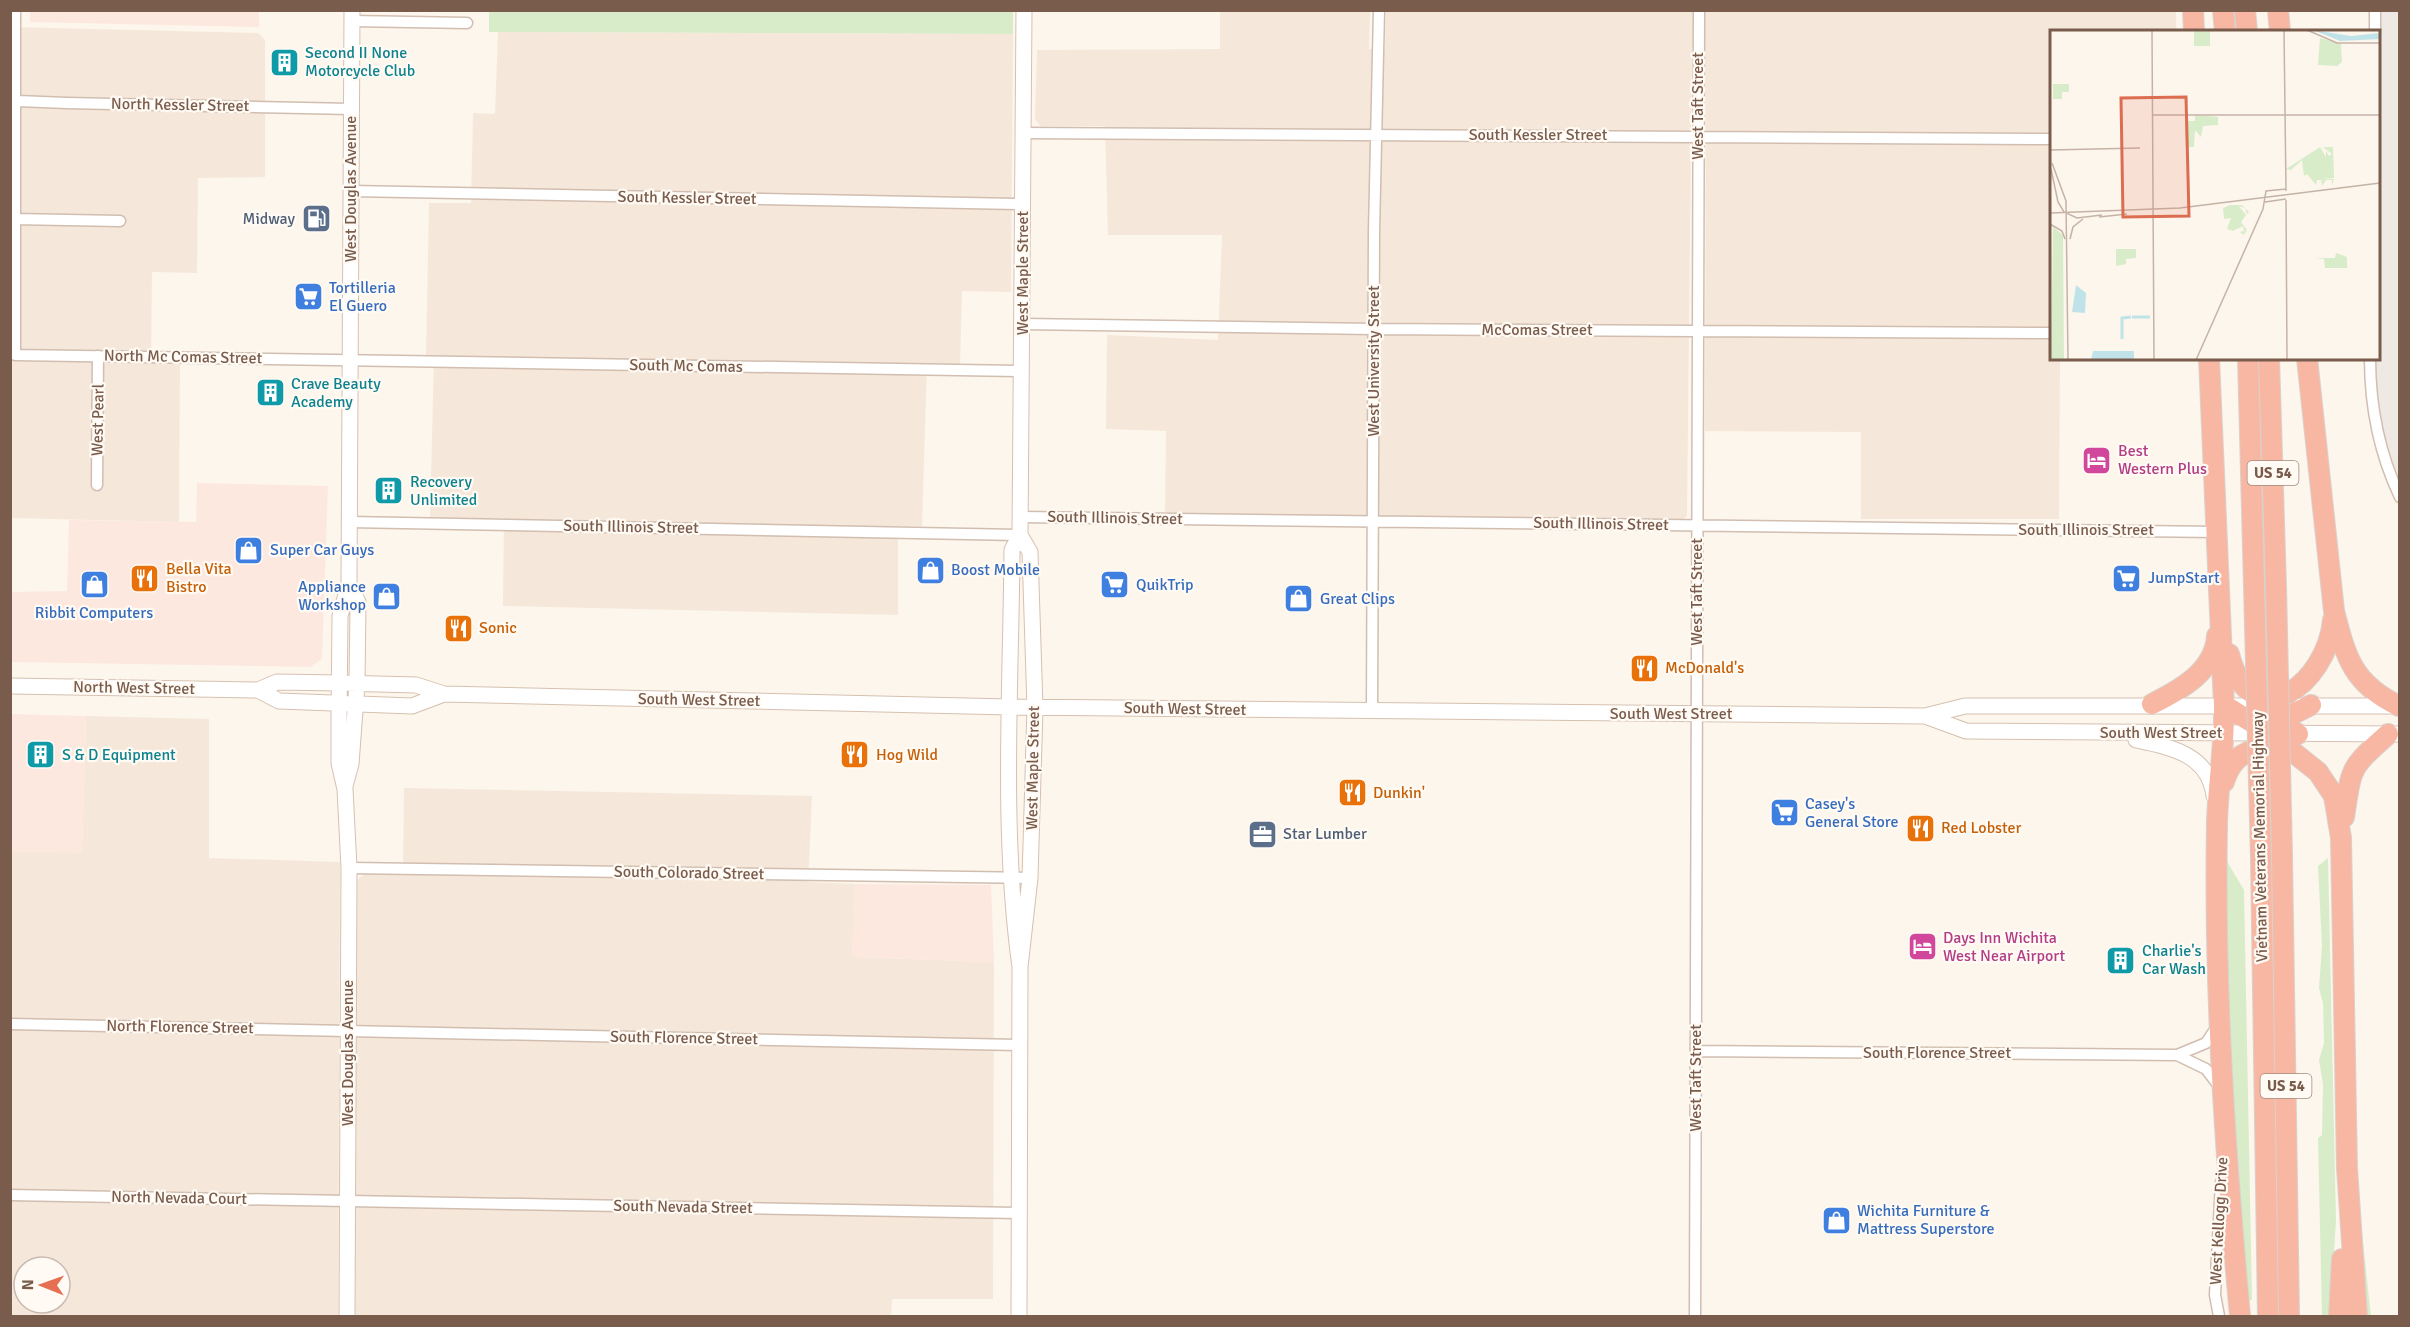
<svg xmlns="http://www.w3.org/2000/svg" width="2410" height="1327" font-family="Signika,sans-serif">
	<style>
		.residential { fill: #f5e8da; fill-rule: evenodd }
		.commercial { fill: #fde8e0 }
		.industrial { fill: #efe9e4 }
		.green { fill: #d8ecc9 }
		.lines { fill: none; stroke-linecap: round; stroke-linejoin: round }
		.street-casing { stroke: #d1beb0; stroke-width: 13 }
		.secondary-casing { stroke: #d6c0b0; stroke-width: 17 }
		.highway-casing { stroke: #dad1cd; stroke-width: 22 }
		.street { stroke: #fff; stroke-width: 10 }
		.secondary { stroke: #fff; stroke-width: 15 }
		.highway { stroke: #f7b7a3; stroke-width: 20 }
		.highway-bridge-casing { stroke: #dad1cd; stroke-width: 22; stroke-linecap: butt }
		.highway-bridge { stroke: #f7b7a3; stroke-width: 20 }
		.labels { text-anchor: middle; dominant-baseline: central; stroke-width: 4.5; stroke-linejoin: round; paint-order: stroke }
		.shield { fill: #fffaf3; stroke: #a28b7f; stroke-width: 1.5 }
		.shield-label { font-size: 15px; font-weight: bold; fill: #7a5c4d }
		.culture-label { font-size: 16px; fill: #0d838f; stroke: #fffaf3; text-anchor: start }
		.street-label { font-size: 16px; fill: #7a5c4d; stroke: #fffaf3 }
		.service-label { font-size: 16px; fill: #4e5e75; stroke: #fffaf3; text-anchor: end }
		.shop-label { font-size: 16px; fill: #366cbe; stroke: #fffaf3; text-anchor: start }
		.hotel-label { font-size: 16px; fill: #b23c85; stroke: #fffaf3; text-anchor: start }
		.food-label { font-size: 16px; fill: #c56008; stroke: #fffaf3; text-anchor: start }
		.inset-river { fill: none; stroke: #bfe3e8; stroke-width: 3 }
		.inset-road { fill: none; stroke: #c5b3a7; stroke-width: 1.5 }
		.view { fill: #dc6d51; fill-opacity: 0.15; stroke: #dc6d51; stroke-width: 3 }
		.inset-edge { fill: none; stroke: #7a5c4d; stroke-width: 3 }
	</style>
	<rect width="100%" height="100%" fill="#fdf6ec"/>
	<path class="residential" d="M1386,10L2176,11V31L2052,32V358L2060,359L2059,519H1861V432L1705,431L1706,50L1692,48L1687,516L1683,520L1165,514L1166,431L1106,429L1107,335L1218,340L1222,235H1108L1105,126H1040L1035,119L1037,50L1220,49V11H1370L1369,49H1385Z
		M11,27L258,33L265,40V177L198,178L197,273L152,272L151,363L180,364L179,522L11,518Z
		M498,32L1013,34L1011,292L962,291L960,367L927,365L922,526H898V615L503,606L504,518H430L434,355H426L429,203H471L473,113L495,114Z
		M86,716L209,719V858L340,862L338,1316H11V851L82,852ZM24,1267H60V1303H24Z
		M404,788L812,796L808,882L854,884L853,957L994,962L993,1299H892L891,1316H352L356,883L359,878L365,874L403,875Z"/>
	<path class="commercial" d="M30,11H259V27L30,22Z
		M197,483L328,486L322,659L310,667L11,662V592L67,591L69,520L196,522Z
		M11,714L86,716L82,853L11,851Z
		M854,884L991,885L994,962L852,957Z"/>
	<path class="industrial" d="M2374,11H2399V481L2370,389V359L2378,358V32Z"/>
	<path class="green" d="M489,11L1013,10V34L489,32Z
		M2225,858L2244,890L2252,1300L2245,1301L2231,1158Z
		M2328,858L2336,1220L2330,1316H2322L2318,1138L2322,1135L2323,1084L2319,1060L2324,1043L2323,1003L2319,988L2322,946L2318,866Z
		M2355,1169L2371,1316H2364Z"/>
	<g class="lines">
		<defs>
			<path id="street" d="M15,10V355L1022,371
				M352,21L467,23
				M2375,32V10
				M10,95L18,101L66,103L352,109
				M1023,133L2052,139
				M351,191L1023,204
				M14,219L120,221
				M1022,324L1374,329L2052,333
				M2370,358C2370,407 2379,453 2400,497
				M97,485L98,356
				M1020,517L2217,532
				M349,522L1020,535
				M1372,711L1374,231L1379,10
				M349,868L1030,878
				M10,1024L1020,1045
				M1696,1051L2177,1055L2206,1043L2218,1025
				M2177,1055L2206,1069L2219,1086
				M10,1195L1020,1213
				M1695,1316L1699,10
				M2219,1316L2215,1295L2221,1182"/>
			<path id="secondary" d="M10,686L258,690L277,682L339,683L416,685L444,694L1010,707L1925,716L1965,706H2268
				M258,690L279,701L412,706L444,694
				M2301,706H2400
				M1925,716L1966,731L2400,734
				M2136,740C2170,747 2209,754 2214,796
				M345,786L351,764L357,684L358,602L349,584
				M1020,967C1001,830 1011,689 1012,550L1020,535L1024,10
				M347,1316L349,868L345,789L339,763V720L340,616L349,584L352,10
				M1019,1316L1020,967L1030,878L1035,708L1030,552L1020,535"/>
			<path id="highway" d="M2193,10L2194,32
				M2223,10L2225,32
				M2245,10L2247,32
				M2278,10L2280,32
				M2209,358L2224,705C2225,745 2218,783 2217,823C2214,988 2225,1152 2240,1316
				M2248,358L2254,586
				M2269,358L2276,587
				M2307,358L2334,611C2346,658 2353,684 2399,706
				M2229,654C2251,740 2327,685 2333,620
				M2152,704C2180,690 2215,671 2217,636
				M2224,705L2269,733L2318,772L2334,796L2341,838L2347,1168L2357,1316
				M2267,716L2298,734
				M2265,728L2311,705
				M2224,782C2231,758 2248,746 2273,749
				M2344,817C2352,766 2349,769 2388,734
				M2282,856L2289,1316
				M2261,859L2268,1316
				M2339,1316L2342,1259"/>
		</defs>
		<use href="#street" class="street-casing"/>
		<use href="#secondary" class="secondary-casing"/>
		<use href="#highway" class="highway-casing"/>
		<use href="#street" class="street"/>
		<use href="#secondary" class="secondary"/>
		<use href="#highway" class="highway"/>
		<defs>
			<path id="highway-bridge" d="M2254,586L2261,859
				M2276,587L2282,856"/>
		</defs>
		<use href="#highway-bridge" class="highway-bridge-casing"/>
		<use href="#highway-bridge" class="highway-bridge"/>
	</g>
	<defs>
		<symbol id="building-square" viewBox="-11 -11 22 22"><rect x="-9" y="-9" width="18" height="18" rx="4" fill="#0f9aa8" stroke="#fffaf3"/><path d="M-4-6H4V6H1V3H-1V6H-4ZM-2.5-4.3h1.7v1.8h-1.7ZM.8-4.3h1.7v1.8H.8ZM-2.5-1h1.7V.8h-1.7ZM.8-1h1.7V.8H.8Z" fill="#fff"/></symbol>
		<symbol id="fuel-square" viewBox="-11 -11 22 22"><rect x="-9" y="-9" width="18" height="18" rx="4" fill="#5c6f8a" stroke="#fffaf3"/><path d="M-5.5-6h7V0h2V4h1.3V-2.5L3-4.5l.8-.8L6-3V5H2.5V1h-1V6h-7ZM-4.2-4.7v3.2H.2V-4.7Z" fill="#fff"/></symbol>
		<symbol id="supermarket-square" viewBox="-11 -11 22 22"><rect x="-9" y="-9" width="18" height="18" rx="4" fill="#3f7fe0" stroke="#fffaf3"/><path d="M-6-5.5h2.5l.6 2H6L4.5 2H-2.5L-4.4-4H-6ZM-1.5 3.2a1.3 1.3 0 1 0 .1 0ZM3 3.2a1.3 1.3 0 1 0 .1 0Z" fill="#fff"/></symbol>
		<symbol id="hotel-square" viewBox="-11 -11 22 22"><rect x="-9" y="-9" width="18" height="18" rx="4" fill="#d1479c" stroke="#fffaf3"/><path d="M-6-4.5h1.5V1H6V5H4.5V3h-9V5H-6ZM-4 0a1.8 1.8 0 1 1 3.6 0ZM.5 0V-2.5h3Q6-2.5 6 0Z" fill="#fff"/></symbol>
		<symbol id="shop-square" viewBox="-11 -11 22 22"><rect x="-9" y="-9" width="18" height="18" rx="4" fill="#3f7fe0" stroke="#fffaf3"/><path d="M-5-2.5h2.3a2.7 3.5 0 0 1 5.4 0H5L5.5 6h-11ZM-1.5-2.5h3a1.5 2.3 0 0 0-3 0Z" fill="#fff"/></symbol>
		<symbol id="restaurant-square" viewBox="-11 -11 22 22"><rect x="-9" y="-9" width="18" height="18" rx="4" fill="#e8710a" stroke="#fffaf3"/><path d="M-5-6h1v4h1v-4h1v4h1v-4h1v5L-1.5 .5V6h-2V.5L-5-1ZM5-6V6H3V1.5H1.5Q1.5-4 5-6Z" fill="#fff"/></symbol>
		<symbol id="office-square" viewBox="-11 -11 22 22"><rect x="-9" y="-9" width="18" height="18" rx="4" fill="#5c6f8a" stroke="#fffaf3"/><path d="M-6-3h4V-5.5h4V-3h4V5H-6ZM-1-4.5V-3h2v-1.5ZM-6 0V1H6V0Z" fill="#fff"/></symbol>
	</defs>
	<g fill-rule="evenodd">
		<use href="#building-square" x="268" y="46" width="33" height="33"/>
		<use href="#fuel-square" x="300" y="202" width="33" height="33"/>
		<use href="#supermarket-square" x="292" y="280" width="33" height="33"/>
		<use href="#building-square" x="254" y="376" width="33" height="33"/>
		<use href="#hotel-square" x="2080" y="444" width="33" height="33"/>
		<use href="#building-square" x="372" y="474" width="33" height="33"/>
		<use href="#shop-square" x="232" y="534" width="33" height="33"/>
		<use href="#shop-square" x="914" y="554" width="33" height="33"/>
		<use href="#restaurant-square" x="128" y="562" width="33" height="33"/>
		<use href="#supermarket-square" x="2110" y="562" width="33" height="33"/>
		<use href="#shop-square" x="78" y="568" width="33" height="33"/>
		<use href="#supermarket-square" x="1098" y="568" width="33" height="33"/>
		<use href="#shop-square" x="370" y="580" width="33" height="33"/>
		<use href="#shop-square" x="1282" y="582" width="33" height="33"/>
		<use href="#restaurant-square" x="442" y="612" width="33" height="33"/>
		<use href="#restaurant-square" x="1628" y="652" width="33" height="33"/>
		<use href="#building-square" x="24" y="738" width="33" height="33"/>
		<use href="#restaurant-square" x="838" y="738" width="33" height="33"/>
		<use href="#restaurant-square" x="1336" y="776" width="33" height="33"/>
		<use href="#supermarket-square" x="1768" y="796" width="33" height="33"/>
		<use href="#restaurant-square" x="1904" y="812" width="33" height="33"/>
		<use href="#office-square" x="1246" y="818" width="33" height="33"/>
		<use href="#hotel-square" x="1906" y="930" width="33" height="33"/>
		<use href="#building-square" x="2104" y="944" width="33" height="33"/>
		<use href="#shop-square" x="1820" y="1204" width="33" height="33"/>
	</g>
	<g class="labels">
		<g class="shield">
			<rect x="2247.5" y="461" width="51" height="24" rx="4.5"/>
			<rect x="2260.5" y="1074" width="51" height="24" rx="4.5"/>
		</g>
		<g class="shield-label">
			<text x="2273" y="473">US 54</text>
			<text x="2286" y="1086">US 54</text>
		</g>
		<g class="culture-label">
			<text x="305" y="53">Second II None<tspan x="305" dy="18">Motorcycle Club</tspan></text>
			<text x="291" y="384">Crave Beauty<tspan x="291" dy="18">Academy</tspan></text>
			<text x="410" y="482">Recovery<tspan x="410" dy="18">Unlimited</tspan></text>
			<text x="62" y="755">S &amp; D Equipment</text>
			<text x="2142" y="951">Charlie's<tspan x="2142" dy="18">Car Wash</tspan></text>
		</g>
		<g class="street-label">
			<text transform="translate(180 105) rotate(1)">North Kessler Street</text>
			<text transform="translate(1698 106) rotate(-90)">West Taft Street</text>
			<text x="1538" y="135">South Kessler Street</text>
			<text transform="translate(351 189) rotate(-90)">West Douglas Avenue</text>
			<text transform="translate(687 198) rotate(1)">South Kessler Street</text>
			<text transform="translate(1023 273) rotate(-90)">West Maple Street</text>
			<text x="1537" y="330">McComas Street</text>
			<text transform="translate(183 357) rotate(1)">North Mc Comas Street</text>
			<text transform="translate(1374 361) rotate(-90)">West University Street</text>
			<text transform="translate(686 366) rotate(1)">South Mc Comas</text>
			<text transform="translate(98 420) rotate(-89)">West Pearl</text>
			<text transform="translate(1115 518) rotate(1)">South Illinois Street</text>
			<text transform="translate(1601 524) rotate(1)">South Illinois Street</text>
			<text transform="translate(631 527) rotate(1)">South Illinois Street</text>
			<text x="2086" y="530">South Illinois Street</text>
			<text transform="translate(1697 592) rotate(-90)">West Taft Street</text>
			<text transform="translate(134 688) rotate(1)">North West Street</text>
			<text transform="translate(699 700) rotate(1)">South West Street</text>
			<text transform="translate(1185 709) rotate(1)">South West Street</text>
			<text x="1671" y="714">South West Street</text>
			<text x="2161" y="733">South West Street</text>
			<text transform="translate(1033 768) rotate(-89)">West Maple Street</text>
			<text transform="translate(2260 837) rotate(-91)">Vietnam Veterans Memorial Highway</text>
			<text transform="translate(689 873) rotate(1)">South Colorado Street</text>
			<text transform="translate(180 1027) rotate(1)">North Florence Street</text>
			<text transform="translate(684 1038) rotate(1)">South Florence Street</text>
			<text transform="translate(348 1053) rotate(-90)">West Douglas Avenue</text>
			<text x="1937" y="1053">South Florence Street</text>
			<text transform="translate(1696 1078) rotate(-90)">West Taft Street</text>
			<text transform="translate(179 1198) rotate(1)">North Nevada Court</text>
			<text transform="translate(683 1207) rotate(1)">South Nevada Street</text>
			<text transform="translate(2219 1221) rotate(-87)">West Kellogg Drive</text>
		</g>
		<g class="service-label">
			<text x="295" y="219">Midway</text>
			<text x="1283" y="834" text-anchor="start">Star Lumber</text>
		</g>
		<g class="shop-label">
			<text x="329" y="288">Tortilleria<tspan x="329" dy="18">El Guero</tspan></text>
			<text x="270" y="550">Super Car Guys</text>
			<text x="951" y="570">Boost Mobile</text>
			<text x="2148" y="578">JumpStart</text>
			<text x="1136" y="585">QuikTrip</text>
			<text x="366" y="587" text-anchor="end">Appliance<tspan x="366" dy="18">Workshop</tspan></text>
			<text x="1320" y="599">Great Clips</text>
			<text x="94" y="613" text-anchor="middle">Ribbit Computers</text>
			<text x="1805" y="804">Casey's<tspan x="1805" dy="18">General Store</tspan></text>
			<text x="1857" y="1211">Wichita Furniture &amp;<tspan x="1857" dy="18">Mattress Superstore</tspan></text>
		</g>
		<g class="hotel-label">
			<text x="2118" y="451">Best<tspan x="2118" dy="18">Western Plus</tspan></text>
			<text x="1943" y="938">Days Inn Wichita<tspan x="1943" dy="18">West Near Airport</tspan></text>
		</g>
		<g class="food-label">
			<text x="166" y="569">Bella Vita<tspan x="166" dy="18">Bistro</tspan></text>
			<text x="479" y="628">Sonic</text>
			<text x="1665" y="668">McDonald's</text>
			<text x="876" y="755">Hog Wild</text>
			<text x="1373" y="793">Dunkin'</text>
			<text x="1941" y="828">Red Lobster</text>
		</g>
	</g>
	<g transform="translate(2050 30)">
		<rect width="330" height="330" fill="#fdf6ec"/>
		<path d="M164,0L160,1V16H144V1ZM270,8L291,14L292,32L287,36L268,35ZM3,54H19V62H12V69H3ZM145,85L168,87V95L153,96L151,107L145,100L144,117H136L135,91H145ZM270,117L276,127V121L279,126L282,124L273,117H283L284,148L272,149H284L282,156V150H276L272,156L271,150H267L266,155L257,144L254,146L252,130L241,140L236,139ZM180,175H192L199,182L197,184L195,178L189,176L196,185L191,192L197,200L194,205L190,202L194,201L193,196L183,201V207V201L177,199L181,188L174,189L173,178ZM3,197L13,205L14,330H1ZM66,219H86V228L76,229V234L66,236ZM286,223L297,227V238H275L274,229L265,228H285Z" fill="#d8ecc9"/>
		<path d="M263,0L301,6L330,3V9L290,11ZM26,255L36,263L35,283L22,282ZM43,321H84V330H41Z" fill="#bfe3e8"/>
		<path class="inset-river" d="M82,287H100M72,309V288L81,287"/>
		<path class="inset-road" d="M102,0L104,330M234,0L236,161M257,0L287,13H330M102,85H330M0,120L90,118M2,133L16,171L18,330M1,139L8,172L14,182L27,188L52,185M236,170L237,330M215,172L236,169M0,183L130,178L330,153M49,187L77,184M0,194L12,201L15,209M20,209L23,197L33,189M146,330L213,179L216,161L236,159"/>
		<path class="view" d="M136,67L139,186L73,187L71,68Z"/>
		<rect width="330" height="330" class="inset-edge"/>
	</g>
	<rect width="2410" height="1327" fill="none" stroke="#7a5c4d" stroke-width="24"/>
	<g transform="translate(42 1285) rotate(271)"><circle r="28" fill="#fffaf3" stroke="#cabbb1" stroke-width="1.5"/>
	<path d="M0-4.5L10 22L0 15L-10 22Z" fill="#e76f51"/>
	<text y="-9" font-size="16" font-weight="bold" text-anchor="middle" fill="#7a5c4d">N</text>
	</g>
</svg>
